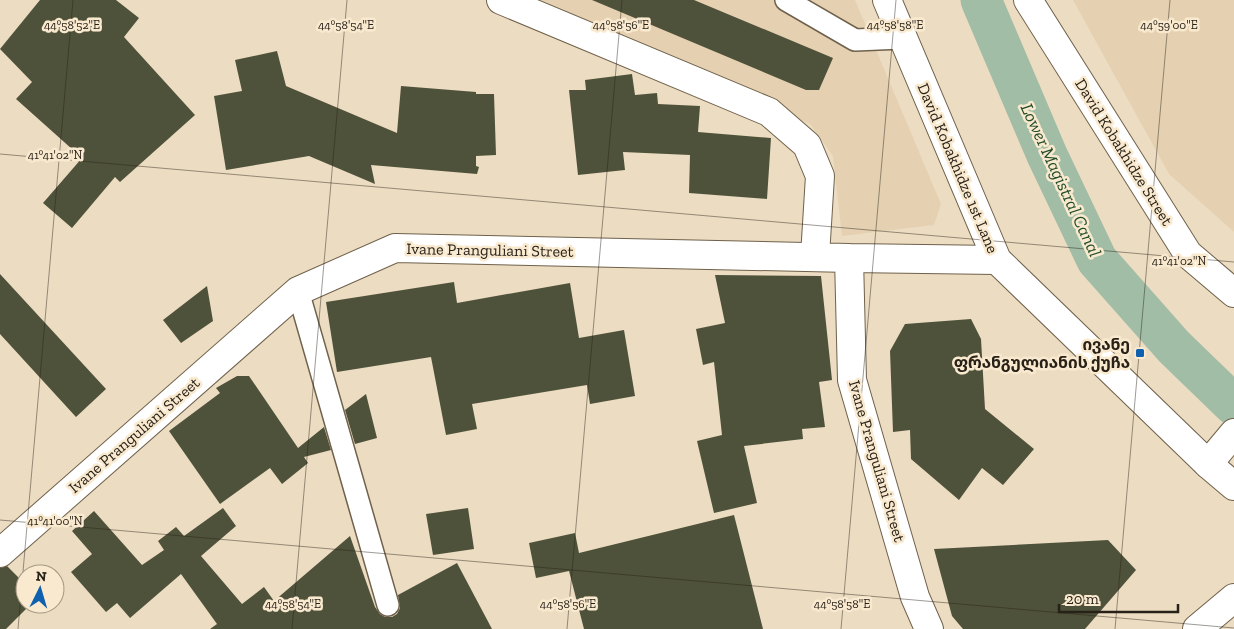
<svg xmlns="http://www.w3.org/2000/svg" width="1234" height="629" font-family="'Zilla Slab','Noto Sans Georgian',serif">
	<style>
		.built { fill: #e5d1b1 }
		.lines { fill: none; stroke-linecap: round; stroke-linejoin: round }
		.canal { stroke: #a2bda5; stroke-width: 41 }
		.building { fill: #4f523a }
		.lane-casing { stroke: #6f614b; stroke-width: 24 }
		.street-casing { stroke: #6f614b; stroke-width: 30 }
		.secondary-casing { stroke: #6f614b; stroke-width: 30 }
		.lane { stroke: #fff; stroke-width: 21 }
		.street { stroke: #fff; stroke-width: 28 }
		.secondary { stroke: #fff; stroke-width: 28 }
		.ticks { fill: none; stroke: #272118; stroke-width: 1; stroke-opacity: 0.45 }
		.poi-dot { fill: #0f60af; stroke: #f9e9cf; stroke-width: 2 }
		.labels { text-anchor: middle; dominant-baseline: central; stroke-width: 5; stroke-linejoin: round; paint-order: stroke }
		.street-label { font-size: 16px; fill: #272118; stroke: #f9e9cf }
		.poi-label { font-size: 16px; font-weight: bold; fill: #272118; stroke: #f9e9cf; text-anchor: end }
		.water-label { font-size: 18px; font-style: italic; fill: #214c2a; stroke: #f9e9cf }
		.ticks-label { font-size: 12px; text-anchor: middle; fill: #272118; stroke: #f9e9cf; stroke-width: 5; stroke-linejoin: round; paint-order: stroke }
	</style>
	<rect width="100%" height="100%" fill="#ecdcc2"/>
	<path class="built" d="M524,0H855L941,204L934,225L842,236L833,156L810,124Z
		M1073,0H1234V232L1169,174Z"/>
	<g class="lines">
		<path class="canal" d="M981,0L1047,155L1097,260L1174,347L1234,405"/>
	</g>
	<path class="building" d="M40,0H116L139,18L124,37L195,115L120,182L115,177L72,228L43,203L82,158L16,99L32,82L0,49Z
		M592,0H694L833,58L819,90H806Z
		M277,51L286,86L397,133L401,86L476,92V94H494L496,155L476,156V166L479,167L477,174L371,165L375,184L309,156L226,170L214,96L242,91L235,60Z
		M632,74L635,95L657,93L658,104L700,106L698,132L771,138L767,199L689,193L690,155L623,152L625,170L578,175L569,90H586L585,80Z
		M0,274L106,389L76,417L0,334Z
		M715,275L821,276L832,380L819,382L825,427L802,429L803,439L744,446L757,503L714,513L697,441L722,435L714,362L703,365L696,329L725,323Z
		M454,282L457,303L570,283L579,338L624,330L635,396L590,404L587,385L472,404L477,429L446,435L431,357L337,372L326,302Z
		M207,286L213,321L181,343L163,320Z
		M971,319L981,339L985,409L1034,449L1003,485L982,468L959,500L911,459L910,430L893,432L890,351L905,324Z
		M237,376H249L298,448L324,427L331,450L304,457L308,463L282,484L270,468L220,504L169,431L220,393L216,388Z
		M366,394L377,438L355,444L345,410Z
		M223,508L236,526L201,556L242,604L264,587L274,601L350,536L375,607L380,614L385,617H392L397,614L400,608L398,595L457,563L492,629H210L217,624L181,574L130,618L117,603L106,612L71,572L92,554L72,531L94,511L142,565L164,550L158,541L176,527L184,536Z
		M468,508L474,549L433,555L426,514Z
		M734,515L763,629H584L569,571L536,578L529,543L575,533L579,553Z
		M1108,540L1136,570L1085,629H963L952,616L934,549Z
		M7,566L25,584V604H31L6,629H0V568Z"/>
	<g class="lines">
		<defs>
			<path id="lane" d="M786,0L855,40L902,38
				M298,291L388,605"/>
			<path id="street" d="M501,0L769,112L807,145L820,176L815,256
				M1028,0L1188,254L1234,293
				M1208,464L1234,433
				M0,553L298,291L395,248L849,258
				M929,629L915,597L852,380L849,258L997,260
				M1197,629L1234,598"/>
			<path id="secondary" d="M887,0L997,260L1208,464L1234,486"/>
		</defs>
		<use href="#lane" class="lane-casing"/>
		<use href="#street" class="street-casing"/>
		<use href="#secondary" class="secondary-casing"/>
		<use href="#lane" class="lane"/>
		<use href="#street" class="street"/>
		<use href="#secondary" class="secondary"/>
	</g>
	<path class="ticks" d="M0,154L1234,262M0,520L1234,628M18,629L73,0M292,629L347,0M567,629L622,0M841,629L896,0M1115,629L1170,0"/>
	<rect class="poi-dot" x="1135" y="348" width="10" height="10" rx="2.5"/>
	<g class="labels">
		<g class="street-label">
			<text transform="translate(1124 152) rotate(58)">David Kobakhidze Street</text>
			<text transform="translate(958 168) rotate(67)">David Kobakhidze 1st Lane</text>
			<text transform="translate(490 250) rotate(1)">Ivane Pranguliani Street</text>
			<text transform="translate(134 435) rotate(-41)">Ivane Pranguliani Street</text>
			<text transform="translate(877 461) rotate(74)">Ivane Pranguliani Street</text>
		</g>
		<g class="poi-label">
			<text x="1130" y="344">ივანე<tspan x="1130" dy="18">ფრანგულიანის ქუჩა</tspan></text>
		</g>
		<g class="water-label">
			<text transform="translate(1061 180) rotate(65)">Lower Magistral Canal</text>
		</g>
	</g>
	<g class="ticks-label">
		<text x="72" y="29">44°58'52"E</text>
		<text x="346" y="29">44°58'54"E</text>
		<text x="621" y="29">44°58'56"E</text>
		<text x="895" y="29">44°58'58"E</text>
		<text x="1169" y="29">44°59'00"E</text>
		<text x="55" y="159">41°41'02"N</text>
		<text x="1179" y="265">41°41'02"N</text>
		<text x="55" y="525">41°41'00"N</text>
		<text x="293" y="608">44°58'54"E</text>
		<text x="568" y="608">44°58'56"E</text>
		<text x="842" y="608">44°58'58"E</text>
	</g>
	<g transform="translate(40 589) rotate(5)"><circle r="24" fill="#f9e9cf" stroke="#a59986"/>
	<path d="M0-4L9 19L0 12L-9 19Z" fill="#0f60af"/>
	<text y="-8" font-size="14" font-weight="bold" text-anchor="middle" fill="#272118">N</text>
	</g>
	<path d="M1059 604v8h119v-8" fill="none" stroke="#272118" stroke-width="2.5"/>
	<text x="1066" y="604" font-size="15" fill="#272118" stroke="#f9e9cf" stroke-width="4" paint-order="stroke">20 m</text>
</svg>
